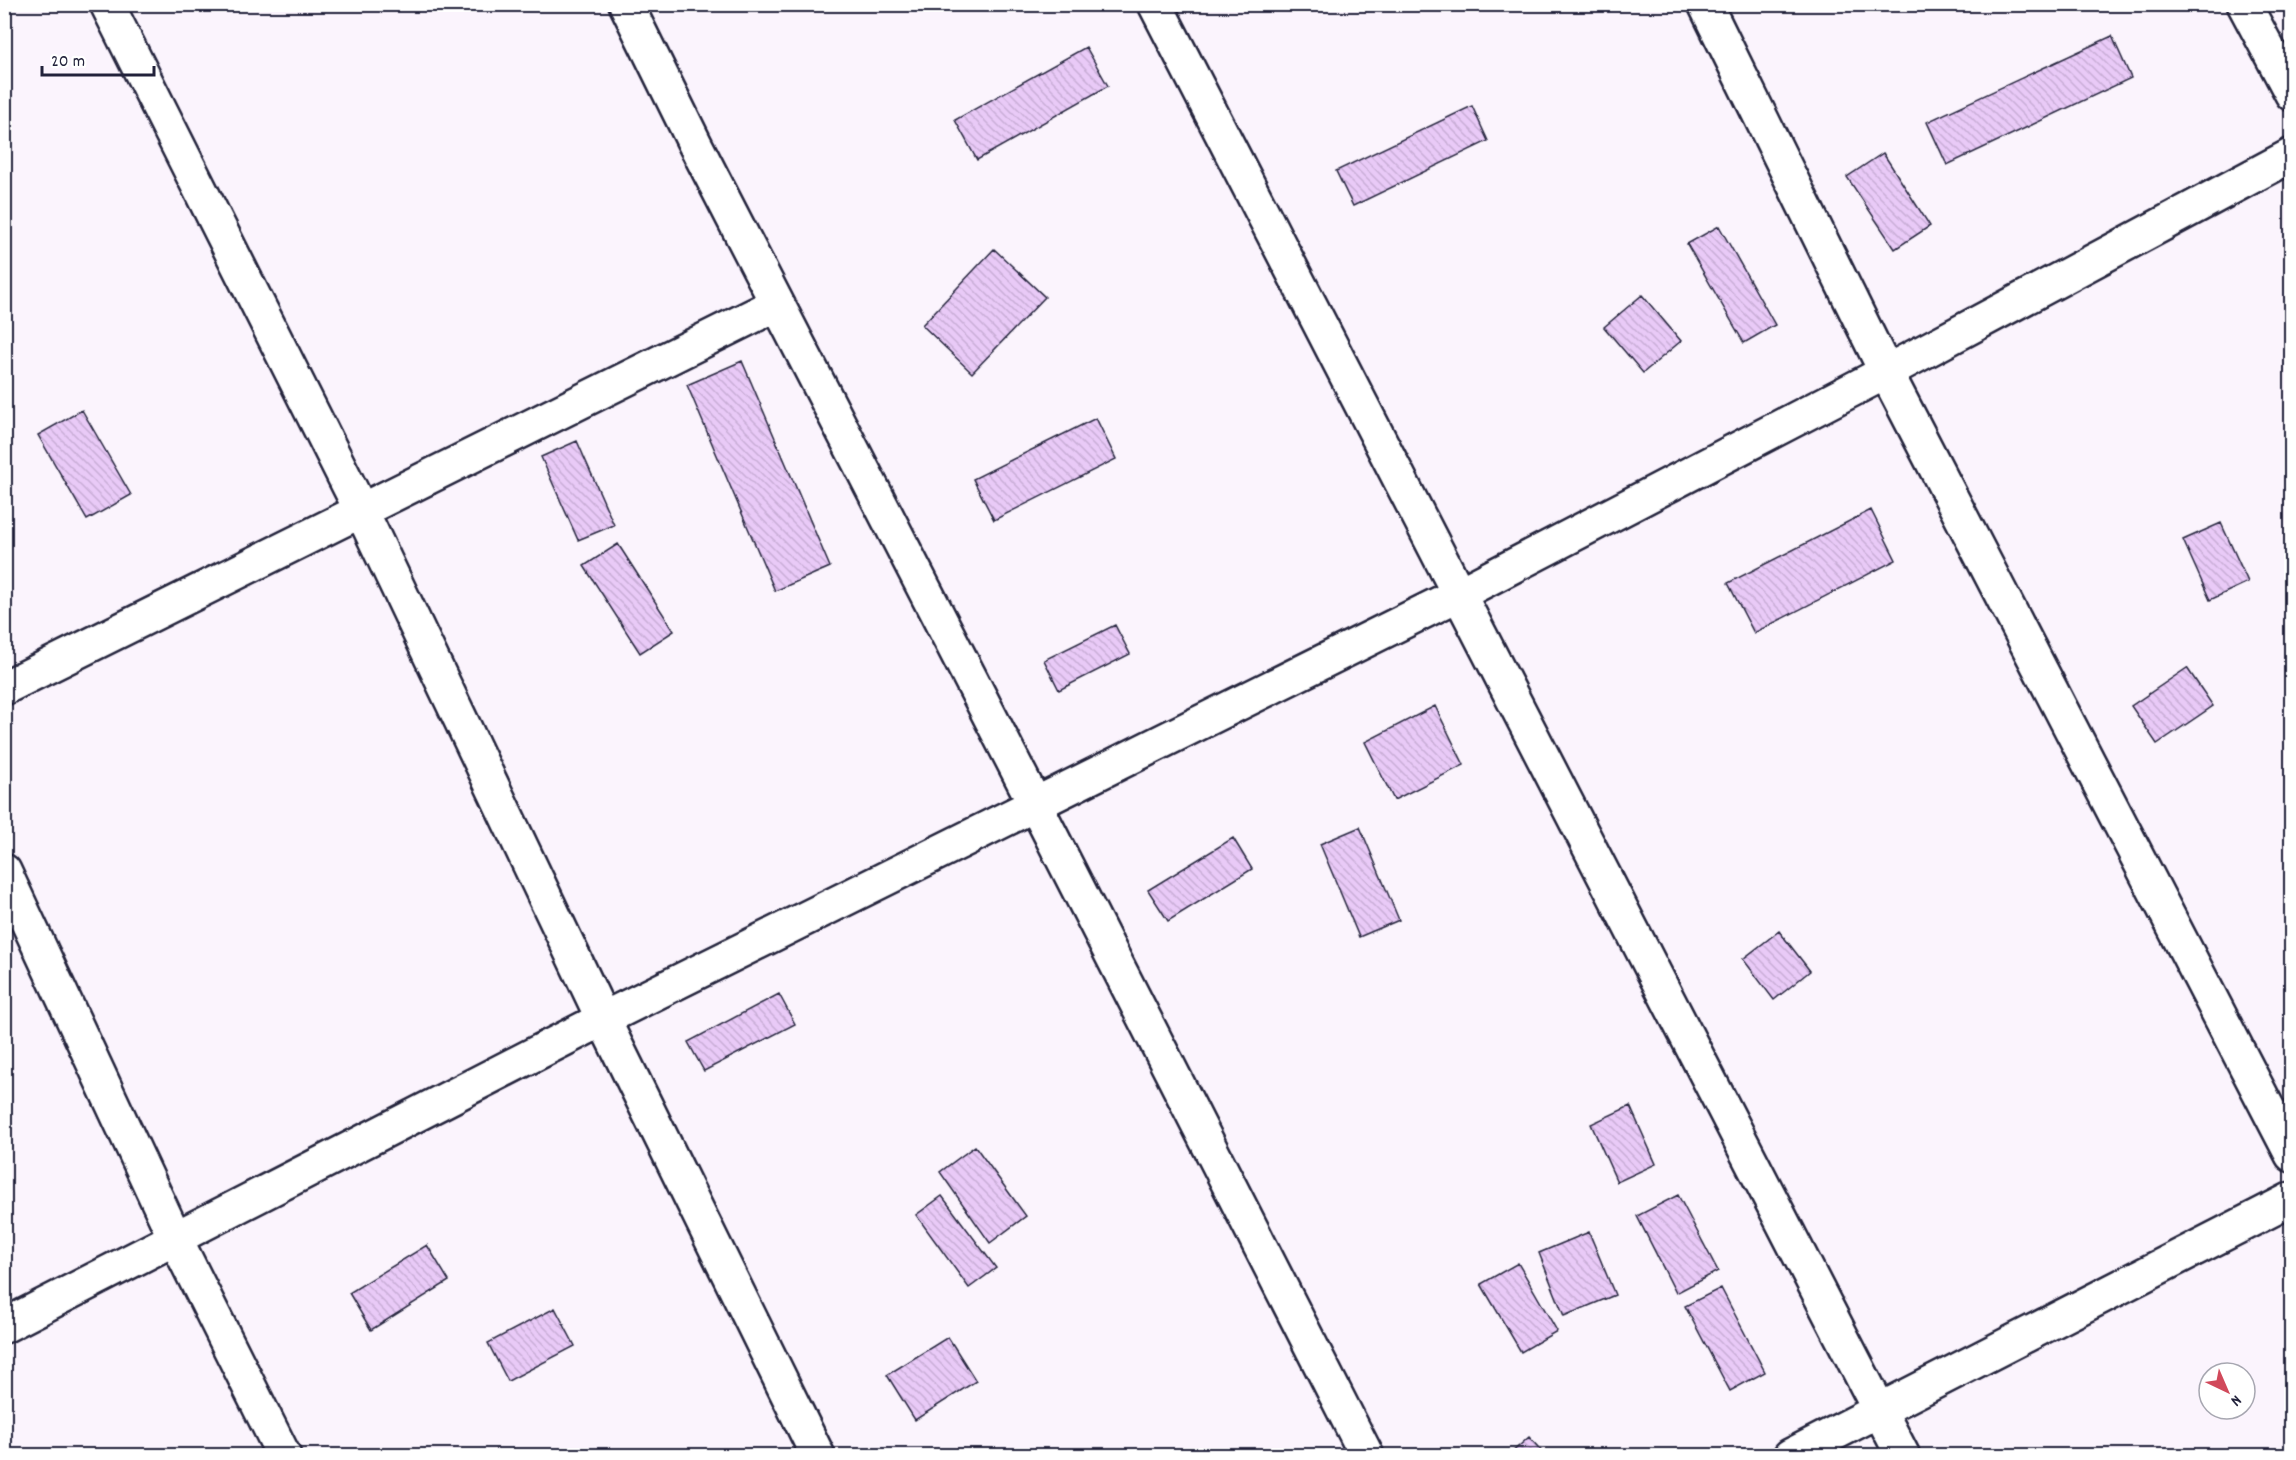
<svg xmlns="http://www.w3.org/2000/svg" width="2296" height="1460" font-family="Dekko,sans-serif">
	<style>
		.building { fill: url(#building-back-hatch); stroke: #22223b; stroke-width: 1.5 }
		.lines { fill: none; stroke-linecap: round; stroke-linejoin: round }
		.street-casing { stroke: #22223b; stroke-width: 38 }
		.street { stroke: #fff; stroke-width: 33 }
	</style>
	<defs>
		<pattern id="building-back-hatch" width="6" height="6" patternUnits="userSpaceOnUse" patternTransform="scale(1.5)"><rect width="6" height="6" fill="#e9caf7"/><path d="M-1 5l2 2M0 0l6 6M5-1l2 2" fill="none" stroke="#c8add5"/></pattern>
	</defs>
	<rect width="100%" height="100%" fill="#fbf4fd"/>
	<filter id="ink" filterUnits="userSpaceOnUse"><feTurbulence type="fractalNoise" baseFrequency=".0167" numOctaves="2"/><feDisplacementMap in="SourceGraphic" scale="12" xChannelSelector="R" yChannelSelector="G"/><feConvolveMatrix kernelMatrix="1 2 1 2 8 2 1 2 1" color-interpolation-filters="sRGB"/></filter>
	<g filter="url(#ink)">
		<path class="building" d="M2112,36L2131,78L1947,165L1927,122Z
			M1086,47L1108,86L977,160L955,120Z
			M1472,106L1488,141L1353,206L1336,171Z
			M1883,153L1930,226L1895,249L1847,177Z
			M1719,226L1775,325L1744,343L1687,244Z
			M994,249L1045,297L972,373L922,325Z
			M1642,295L1681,341L1643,373L1604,327Z
			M742,361L830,567L775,591L687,385Z
			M82,410L131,495L87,520L38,435Z
			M1096,418L1116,459L994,520L973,479Z
			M577,441L614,525L578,540L541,457Z
			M1871,510L1896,560L1754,633L1728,583Z
			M2221,523L2248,582L2210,600L2183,540Z
			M618,544L674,631L640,653L584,566Z
			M1115,625L1130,654L1059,690L1044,660Z
			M2187,668L2213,706L2157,744L2131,706Z
			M1435,706L1464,765L1394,800L1365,742Z
			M1360,827L1399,920L1359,937L1320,844Z
			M1233,838L1252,869L1168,921L1148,890Z
			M1779,931L1810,971L1774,1000L1743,959Z
			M779,994L795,1024L704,1071L688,1042Z
			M1630,1106L1656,1164L1617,1182L1591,1124Z
			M975,1146L1026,1216L990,1243L940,1172Z
			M1678,1195L1718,1271L1676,1293L1637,1216Z
			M942,1196L996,1268L969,1288L916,1215Z
			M1589,1232L1615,1295L1564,1316L1539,1253Z
			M427,1245L449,1281L371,1330L349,1293Z
			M1518,1263L1557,1331L1521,1352L1481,1284Z
			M1721,1288L1765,1372L1730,1391L1685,1306Z
			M555,1308L575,1346L508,1381L488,1343Z
			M948,1337L976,1381L915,1420L887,1375Z
			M1529,1437L1546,1456H1508Z"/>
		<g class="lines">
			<defs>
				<path id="street" d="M107,4L361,510L603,1019L818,1456
					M626,4L695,144L1035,804L1367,1456
					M1155,4L1903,1456
					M1705,4L1886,372L2292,1155
					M2244,4L2292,94
					M4,688L777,304
					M4,871L175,1238L284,1456
					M4,1326L603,1019L1459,594L1886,372L2292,155
					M1790,1456L2292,1199"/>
			</defs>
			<use href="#street" class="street-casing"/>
			<use href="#street" class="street"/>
		</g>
	</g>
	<rect width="2296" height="1460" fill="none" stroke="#fff" stroke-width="24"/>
	<rect x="12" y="12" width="2272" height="1436" fill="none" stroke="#22223b" stroke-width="2" filter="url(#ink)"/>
	<g transform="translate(2227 1391) rotate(136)"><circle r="28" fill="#ffffff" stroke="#a7a7b1" stroke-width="1.5"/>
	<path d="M0-4.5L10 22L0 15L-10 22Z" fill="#d1495b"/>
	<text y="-9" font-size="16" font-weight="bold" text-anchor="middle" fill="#22223b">N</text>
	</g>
	<path d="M42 66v9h112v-9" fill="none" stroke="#22223b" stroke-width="3"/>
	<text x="51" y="66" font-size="18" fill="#22223b" stroke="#ffffff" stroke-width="4.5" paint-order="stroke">20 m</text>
</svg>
